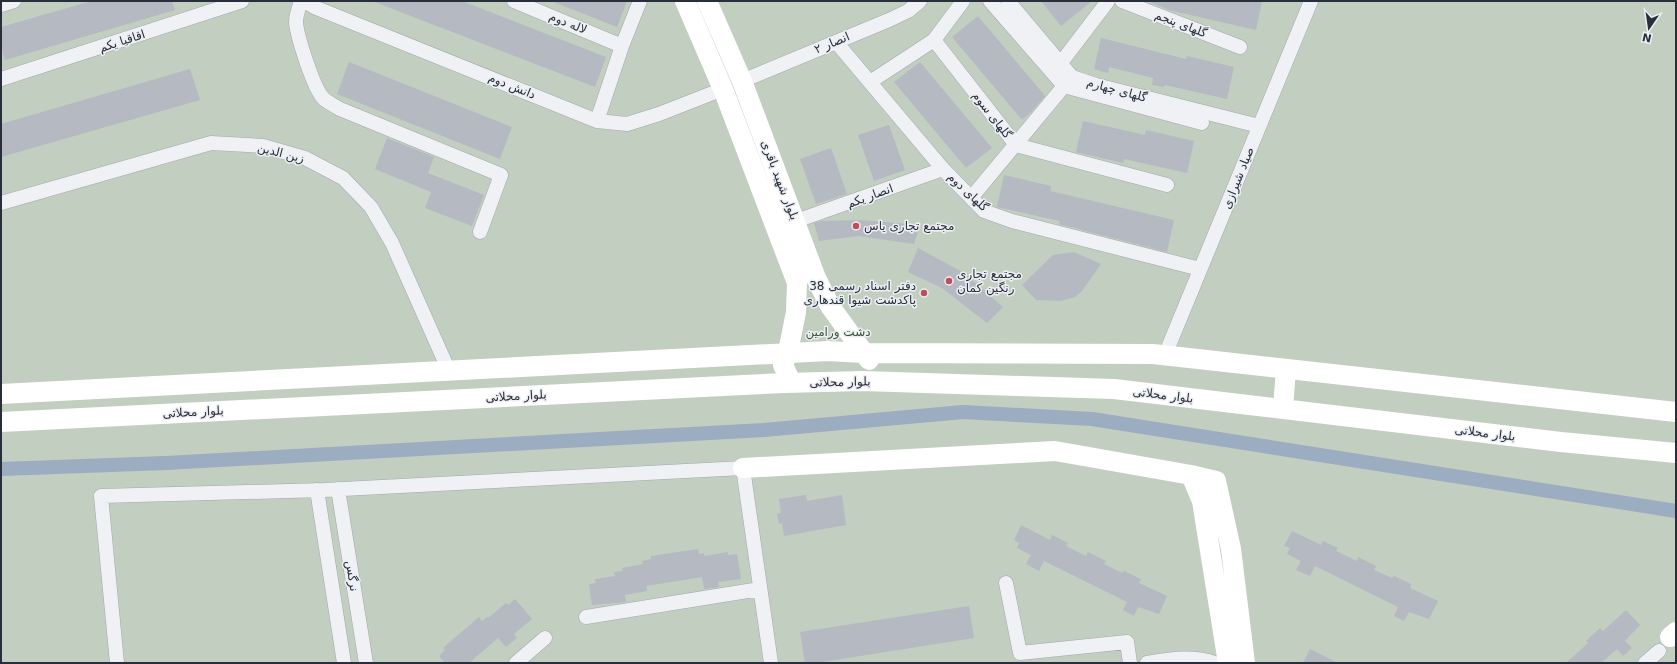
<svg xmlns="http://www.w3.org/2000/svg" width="1677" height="664" font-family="'DejaVu Sans',Vazirmatn,sans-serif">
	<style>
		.green { fill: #c2cebf }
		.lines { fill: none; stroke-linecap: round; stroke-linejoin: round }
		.canal { stroke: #9cacc1; stroke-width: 14 }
		.building { fill: #b5b9c1 }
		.street-casing { stroke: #a3a7ae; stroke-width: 15 }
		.street { stroke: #eff1f4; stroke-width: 14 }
		.secondary { stroke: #fff; stroke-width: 20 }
		.poi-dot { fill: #bd4f5a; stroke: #eceff3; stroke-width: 1.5 }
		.labels { text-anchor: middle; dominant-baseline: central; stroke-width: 3; stroke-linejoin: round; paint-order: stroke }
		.street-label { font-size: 12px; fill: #282e3a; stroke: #eceff3 }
		.poi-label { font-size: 12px; fill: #282e3a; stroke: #eceff3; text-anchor: start }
		.park-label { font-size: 12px; fill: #3b5437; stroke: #eceff3 }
	</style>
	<rect width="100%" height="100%" fill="#dde0e5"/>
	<path class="green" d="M1,1H1676V663H1Z"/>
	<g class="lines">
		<path class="canal" d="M1,469L166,463L764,430L963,412L1092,419L1676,511"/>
	</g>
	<path class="building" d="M92,1H172L175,10L5,60L1,47V27Z
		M372,1H462L606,57L595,87Z
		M551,1H627L617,27Z
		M1041,1H1092L1061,26Z
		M1148,1H1262L1256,30L1169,10Z
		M978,16L1045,96L1030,113L1022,120L952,37Z
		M1101,38L1186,59L1187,56L1234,67L1227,99L1165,85L1164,87L1152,85L1153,78L1109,67L1108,73L1094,69Z
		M349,62L512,127L500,159L337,94Z
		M920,62L992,148L966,168L894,82Z
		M190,69L200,100L1,157V124Z
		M1083,121L1145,135L1146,130L1194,141L1187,173L1124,159L1123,163L1076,152Z
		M889,125L905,170L874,181L858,135Z
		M387,138L434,157L428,173L484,195L472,226L425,208L431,192L375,169Z
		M831,148L847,194L816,204L800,159Z
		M1004,175L1051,186L1050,191L1174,220L1167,252L1059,224L1060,221L997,207Z
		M860,220L920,225L914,244L858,236L819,241L814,223L821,221Z
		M918,248L964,273L1003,307L987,323L942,288L908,272Z
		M1074,252L1101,264L1082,291L1075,297L1060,301L1036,300L1022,285L1053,255Z
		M806,495L807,501L842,495L846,525L784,536L782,523L779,524L777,514L781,513L779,499Z
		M1021,525L1050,540L1052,535L1068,543L1066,546L1086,556L1088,552L1106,561L1104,564L1122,573L1124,571L1141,579L1139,583L1167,596L1159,614L1138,607L1134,616L1123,610L1127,602L1044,561L1039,571L1026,564L1031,555L1017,548L1019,543L1014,540Z
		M1292,531L1321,545L1323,541L1338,548L1336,551L1357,561L1358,557L1376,566L1374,570L1392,578L1394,576L1411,584L1410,588L1438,601L1429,619L1409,612L1404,621L1394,616L1398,607L1315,566L1310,576L1296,570L1301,561L1287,554L1290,548L1284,546Z
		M698,549L699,554L704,553V556L728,552V555L737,554L741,579L718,582L719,587L704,589L702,577L646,586L647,591L625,595L626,602L592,605L589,584L596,583L595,579L615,576L614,572L623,571L622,568L643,564L642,561L651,559V556Z
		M515,599L532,619L514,634L517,638L506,647L498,638L469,663H445L439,656L445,650L443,648L479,617L482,621L487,617L488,618L506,603L508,605Z
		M969,606L974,638L816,663H805L800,632Z
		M1626,610L1640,625L1625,641L1632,648L1623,656L1617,649L1601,663H1566L1588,643L1586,641L1600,628L1603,631Z
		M1310,649L1338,663H1303Z"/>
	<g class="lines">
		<defs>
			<path id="street" d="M301,1C299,8 296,15 296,22C297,36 314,90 324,99C329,103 335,106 340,109L501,175L480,232
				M305,1L314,7L597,121L627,124L659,114L723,89
				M514,1L622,46
				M990,1L1064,86L1202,123
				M1008,1L1072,77L1096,85L1259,126
				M1122,1L1240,47
				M1,5L14,1
				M934,40L963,1
				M836,42L943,169L984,211L1012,221L1200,269
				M1060,64L1108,1
				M1,79L242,1
				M742,81L889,20L908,11L920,1
				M870,82L934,40L1016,145L1167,185
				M597,121L622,46L640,1
				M971,198L1064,86
				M1,203L211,143L263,146L305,158L343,178L371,207L392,243L449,371
				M796,221L943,169
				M1165,355L1311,1
				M338,489L366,663
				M317,490L344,663
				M1006,583L1020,653L1127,642L1130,663
				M586,617L760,589
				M117,663L101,496L324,490L743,468L771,663
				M516,663L545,638
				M1147,663C1169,659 1193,655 1215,663
				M1645,663L1659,651"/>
		</defs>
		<use href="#street" class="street-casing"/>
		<use href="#street" class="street"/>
		<path class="secondary" d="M685,1L723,89L797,283L796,312L788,352L783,365L791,382
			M707,1L742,81L816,278L830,306L869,360
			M1,394L828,351L863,353L1153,354L1676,412
			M1283,409L1286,369
			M1,422L784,383L863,381L1114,389L1561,442L1676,453
			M743,468L1055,451L1191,475L1216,481L1231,549L1245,663
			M1191,475L1202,501L1228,663
			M1670,637L1676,632"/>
	</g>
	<g class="poi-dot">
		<circle cx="856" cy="226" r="4"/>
		<circle cx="949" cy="281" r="4"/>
		<circle cx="924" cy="293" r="4"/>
	</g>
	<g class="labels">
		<g class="street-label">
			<text transform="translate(568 23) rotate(22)">لاله دوم</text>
			<text transform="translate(1181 24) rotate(21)">گلهای پنجم</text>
			<text transform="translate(122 41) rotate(-18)">اقاقیا یکم</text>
			<text transform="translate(832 43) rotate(-23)">انصار ۲</text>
			<text transform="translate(512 86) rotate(22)">دانش دوم</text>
			<text transform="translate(1117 90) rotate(15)">گلهای چهارم</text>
			<text transform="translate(992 115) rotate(52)">گلهای سوم</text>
			<text transform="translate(281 153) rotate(14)">زین الدین</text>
			<text transform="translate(1238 178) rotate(-68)">صیاد شیرازی</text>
			<text transform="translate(780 180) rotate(69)">بلوار شهید باقری</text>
			<text transform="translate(968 192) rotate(43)">گلهای دوم</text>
			<text transform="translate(870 196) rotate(-20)">انصار یکم</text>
			<text transform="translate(840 382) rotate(-1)">بلوار محلاتی</text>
			<text transform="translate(1163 395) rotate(7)">بلوار محلاتی</text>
			<text transform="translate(516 396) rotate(-3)">بلوار محلاتی</text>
			<text transform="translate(193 412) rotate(-3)">بلوار محلاتی</text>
			<text transform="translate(1485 433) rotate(7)">بلوار محلاتی</text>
			<text transform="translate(352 576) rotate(81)">نرگس</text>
		</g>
		<g class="poi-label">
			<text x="864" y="226">مجتمع تجاری یاس</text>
			<text x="957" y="274">مجتمع تجاری<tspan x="957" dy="14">رنگین کمان</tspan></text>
			<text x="916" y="286" text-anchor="end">دفتر اسناد رسمی 38<tspan x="916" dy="14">پاکدشت شیوا قندهاری</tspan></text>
		</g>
		<g class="park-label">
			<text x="838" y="332">دشت ورامین</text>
		</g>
	</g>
	<rect width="1677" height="664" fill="none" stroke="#282e3a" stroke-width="4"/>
	<g transform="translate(1649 28) rotate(193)" stroke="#eceff3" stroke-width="3" paint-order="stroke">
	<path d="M0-3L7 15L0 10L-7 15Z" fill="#282e3a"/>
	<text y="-6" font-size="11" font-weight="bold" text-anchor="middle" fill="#282e3a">N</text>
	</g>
</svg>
